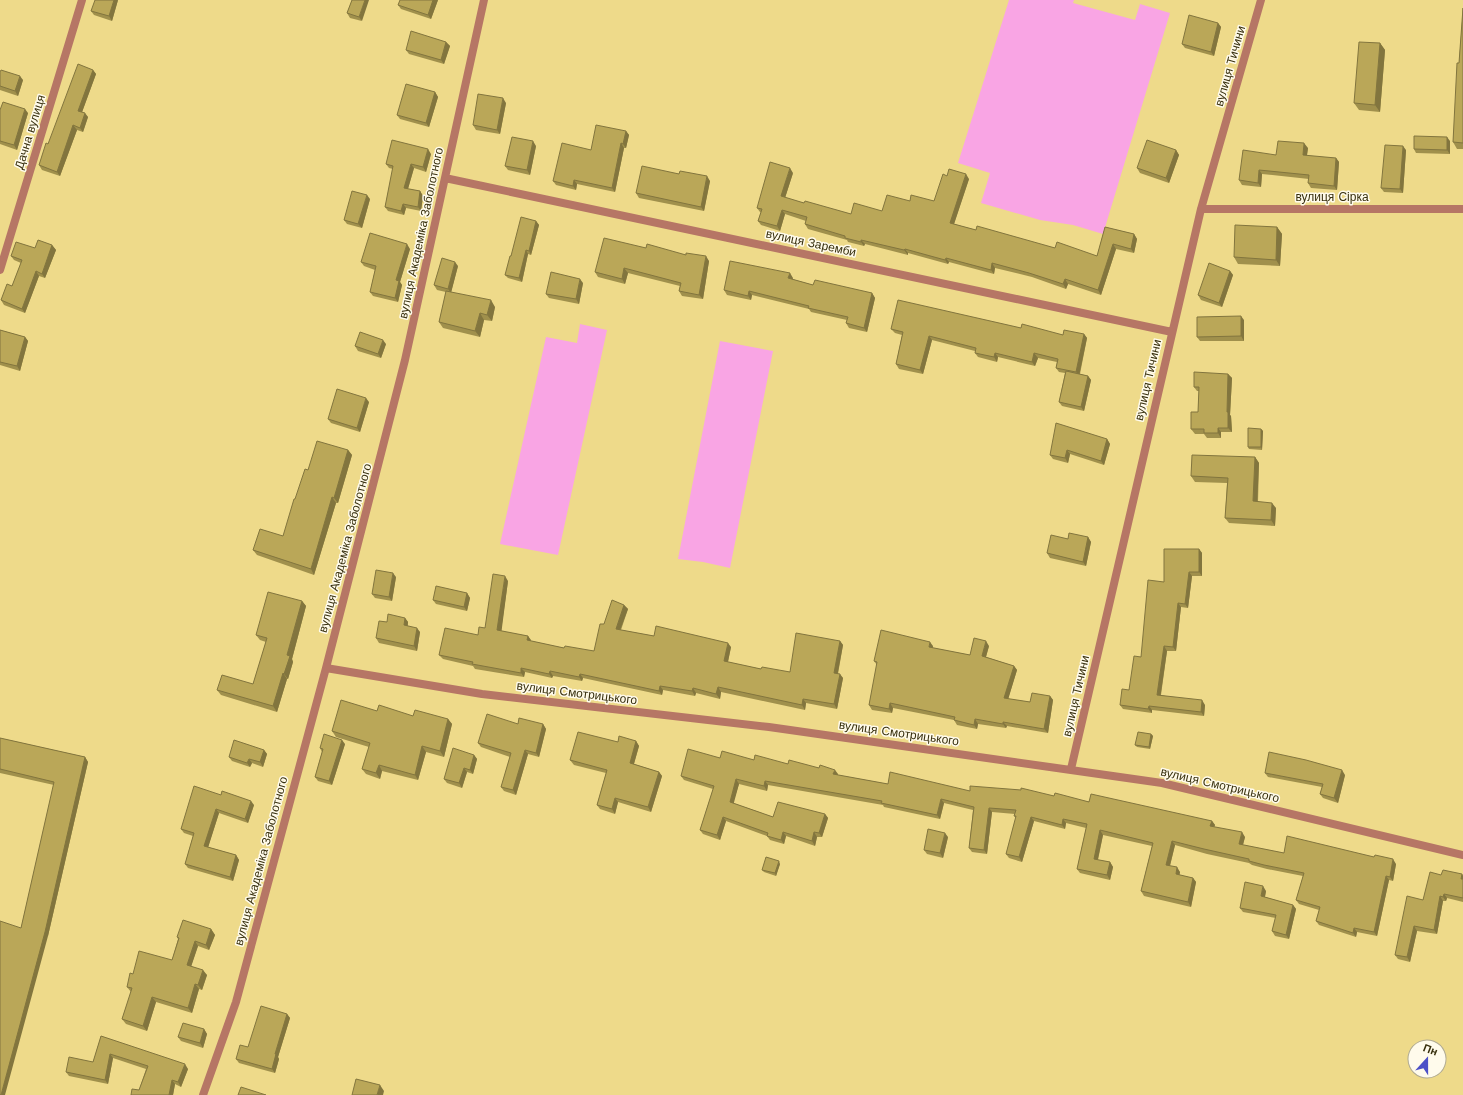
<svg xmlns="http://www.w3.org/2000/svg" width="1463" height="1095" font-family="'Work Sans',sans-serif">
	<style>
		.green { fill: #f9a5e4 }
		.lines { fill: none; stroke-linecap: round; stroke-linejoin: round }
		.street { stroke: #b67665; stroke-width: 8 }
		.wall { fill: #a0904c }
		.shaded-wall { fill: #82753e }
		.building { fill: #baa758; stroke: #82753e }
		.labels { text-anchor: middle; dominant-baseline: central; stroke-width: 3; stroke-linejoin: round; paint-order: stroke }
		.street-label { font-size: 12px; fill: #38300e; stroke: #fffbec }
	</style>
	<rect width="100%" height="100%" fill="#eeda8a"/>
	<path class="green" d="M1009,0H1074L1073,3L1135,20L1140,4L1170,13L1103,234L1073,225L1040,220L981,203L990,173L958,163Z
		M580,324L607,330L558,555L500,544L546,337L577,343Z
		M720,341L773,351L730,568L703,562L678,559Z"/>
	<g class="lines">
		<path class="street" d="M445,178L1172,332
			M1201,209H1463
			M0,270L82,0
			M326,668L482,694L769,727L1162,783L1463,855
			M1071,769L1201,209L1261,0
			M203,1095L236,1002L326,668L405,360L484,0"/>
	</g>
	<path class="wall" d="M118,0L112,21L94,15L91,11Z
		M352,0L362,21L350,18L347,13Z
		M438,0L431,19L401,9L398,5Z
		M1463,8V149H1457L1453,142Z
		M1218,23L1221,27L1214,56L1185,48L1182,44Z
		M446,42L450,46L444,64L409,54L406,50Z
		M1380,43L1385,50L1380,112L1359,110L1354,103Z
		M93,70L96,74L82,112L88,117L83,132L77,130L60,176L42,170L39,165L48,144Z
		M0,72L23,80L18,96L0,90Z
		M435,92L438,97L429,127L400,119L397,115Z
		M506,103L500,134L476,130L473,125Z
		M0,110L28,113L17,150L0,144Z
		M626,131L629,135L626,148H624L615,192L577,184L576,190L556,185L553,181L591,150Z
		M1450,141V154L1416,153L1414,149Z
		M536,146L530,175L508,170L505,166Z
		M1308,148L1307,156L1336,158L1339,162L1337,190L1311,188L1308,183L1309,179L1262,174L1261,187L1242,185L1239,180L1276,155Z
		M1176,150L1179,155L1169,183L1140,173L1137,168Z
		M1406,150L1403,193L1384,192L1381,188Z
		M431,154L426,172L414,168L408,189L420,191L423,196L421,211L406,208L404,215L388,211L385,207L393,169L389,168L386,164Z
		M793,173L785,198L804,203L851,214L882,211L910,201H934L947,176L969,179L954,224L976,230L1055,248L1097,256L1105,227L1134,234L1137,239L1134,253L1116,249L1101,295L1068,284L1066,289L1032,277L995,268L994,274L949,262L948,264L908,253V255L865,244L864,246L848,242L847,240L808,229L805,224L806,221L785,214L780,231L761,225L758,221L761,212H760L757,208Z
		M679,174L710,181L704,211L639,198L636,193Z
		M370,199L362,228L347,224L344,220Z
		M536,221L539,225L531,255L528,254L522,282L508,278L505,275L511,256Z
		M1277,227L1282,234L1280,266L1238,264L1234,257Z
		M52,245L56,250L45,278L39,276L25,313L4,305L1,300L12,286L21,263L14,260L11,256L35,248Z
		M646,248L686,255L709,261L703,299L682,296L679,291L680,286L628,273L625,284L598,277L595,272Z
		M410,249L400,282L402,285L398,302L373,296L370,292L375,270L364,266L361,262Z
		M458,266L451,292L495,307L492,321L484,320L480,337L443,328L439,322L446,292L437,290L434,285Z
		M1230,271L1233,275L1222,307L1201,300L1198,295Z
		M793,278L792,279L813,285L872,293L875,298L867,332L849,328L846,323L847,320L811,312L809,309L752,295L751,300L727,295L724,290Z
		M583,283L579,304L549,298L546,294Z
		M1244,320V341H1200L1197,337Z
		M1021,328L1063,335L1084,334L1087,338L1080,374L1088,376L1091,380L1084,411L1062,406L1059,402L1065,373L1059,372L1056,368L1057,362L1038,358L1035,366L998,357L997,362L978,357L975,353V351L932,340L923,374L899,369L896,364L902,335L895,333L891,329Z
		M0,330L25,337L28,341L20,371L0,365Z
		M386,344L381,358L358,351L355,346Z
		M1228,374L1232,378L1230,415L1231,416L1232,432H1221V438H1207L1204,434H1195L1191,429L1198,412L1199,391H1197L1194,387Z
		M369,402L360,432L331,423L328,419Z
		M1261,429L1263,431L1262,450L1249,449L1248,447Z
		M1107,439L1110,444L1104,465L1070,454L1068,463L1053,459L1050,455Z
		M348,450L352,455L338,503H336L314,575L257,555L253,550L283,536L308,470Z
		M1255,457L1259,463L1258,502L1276,508L1275,526L1229,523L1225,518L1227,483L1195,482L1191,476Z
		M1088,537L1091,542L1086,566L1050,558L1047,553L1068,539Z
		M1199,549L1202,553V576H1192L1188,608L1181,607L1176,651H1167L1161,695L1205,705L1204,716L1152,710V713L1123,709L1120,705L1129,690L1141,657L1164,582Z
		M396,577L392,601L375,598L372,594Z
		M508,581L501,631L528,636L531,641L564,648L594,651L604,624L624,605L628,609L621,630L654,636L731,647L728,662L761,669L790,672L840,641L843,645L838,674L843,678L837,709L806,703L805,710L721,692L720,699L696,693L695,696L663,690L662,695L583,678L582,681L553,676L552,678L525,672L524,677L475,669L473,666L443,659L439,655L478,635L485,628Z
		M467,593L470,598L467,611L436,604L433,600Z
		M302,601L306,606L292,659L293,662L288,679H287L277,712L221,695L217,690L253,684L266,642L260,640L256,635Z
		M405,618L408,622V626L420,632L417,651L379,643L376,638L387,622Z
		M933,646V648L970,655L989,646L986,657L1014,666L1017,670L1008,699L1030,702L1050,696L1053,700L1048,733L1007,726L1006,728L978,724L977,729L957,725L954,720L893,708L892,713L872,710L869,705L877,665L874,661Z
		M377,711L413,716L448,719L452,724L444,757L426,752L418,780L382,771L380,779L366,774L362,769L369,747L336,737L332,731Z
		M518,724H543L546,729L539,757L528,754L516,795L504,791L501,787L510,757L481,747L478,743Z
		M1151,734L1153,736L1150,749L1137,747L1135,745Z
		M0,738L85,757L88,762L48,936L21,928L54,785L0,773Z
		M636,741L639,746L634,764L659,772L662,776L651,812L618,802L615,814L600,809L597,805L606,773L574,765L570,760L618,742Z
		M345,744L332,785L318,781L315,777L322,752L320,748Z
		M264,750L267,754L263,767L252,763L250,767L232,761L229,757Z
		M474,755L477,759L473,774L467,772L462,788L447,783L444,779Z
		M720,758L754,760L788,764L819,768L838,774V775L888,784L970,791L1054,796L1212,821L1215,825L1214,827L1245,837L1243,845L1284,853L1396,864L1393,881L1389,880L1377,936L1357,932L1356,937L1319,925L1316,921L1319,910L1299,904L1296,900L1303,876L1267,869L1252,865L1249,863L1207,854L1175,845L1170,866L1180,872L1179,875L1193,878L1196,882L1191,907L1144,896L1141,891L1152,846L1103,835L1098,860L1110,862L1113,867L1110,880L1080,873L1077,869L1086,828L1066,823L1065,829L1034,821L1022,862L1009,858L1006,854L1016,818L1014,816L1015,814L992,812L987,854L972,852L969,848L973,810L944,803L940,819L884,807L883,805L768,785L767,791L739,784L733,803L773,817L825,814L828,818L822,837H817L815,846L786,836L784,844L770,840L767,836L726,821L720,840L703,834L700,830L713,789L684,780L681,776Z
		M1265,773L1345,775L1338,803L1323,798L1320,794L1322,787L1268,777Z
		M221,795L254,805L248,823L219,813L208,847L236,855L239,860L233,881L188,868L185,864L193,836L184,833L181,829Z
		M948,837L943,858L927,854L924,850Z
		M780,864L776,876L764,872L762,870Z
		M1462,874L1463,876V902L1447,898L1446,901H1443L1437,934L1417,931L1410,962L1398,959L1395,955L1423,900L1441,875Z
		M1266,891L1265,897L1293,905L1296,909L1289,939L1275,936L1272,931L1276,918L1243,912L1240,908Z
		M211,929L215,935L209,950L198,946L191,966L207,975L202,990L199,989L192,1013L156,1002L147,1031L126,1024L122,1019L131,992L127,987L133,974L172,960L178,939L177,937Z
		M287,1014L290,1018L278,1057L279,1059L275,1073L239,1063L236,1059L248,1047Z
		M204,1029L207,1034L203,1048L181,1041L178,1037Z
		M101,1036L188,1069L181,1087L175,1084L173,1095H131L139,1090L146,1069L113,1058L108,1084L69,1076L66,1072L93,1062Z"/>
	<path class="shaded-wall" d="M114,0H118L112,21L109,16Z
		M365,0H369L362,21L359,17Z
		M433,0H438L431,19L428,15Z
		M1218,23L1221,27L1214,56L1211,52Z
		M446,42L450,46L444,64L441,60Z
		M1380,43L1385,50L1380,112L1375,105Z
		M93,70L96,74L81,115L78,111Z
		M20,76L23,80L18,96L15,91Z
		M435,92L438,97L429,127L426,123Z
		M503,98L506,103L500,134L497,130Z
		M25,109L28,113L17,150L14,145Z
		M85,113L88,117L83,132L80,128Z
		M73,125L77,130L60,176L57,172Z
		M626,131L629,135L626,148L623,144Z
		M1447,137L1450,141V154L1447,150Z
		M533,141L536,146L530,175L527,170Z
		M621,143L624,148L615,192L612,188Z
		M1304,143L1308,148L1306,160L1303,155Z
		M1403,146L1406,150L1403,193L1400,189Z
		M428,149L431,154L426,172L423,167Z
		M1176,150L1179,155L1169,183L1166,178Z
		M1336,158L1339,162L1337,190L1334,186Z
		M411,164L414,168L407,192L404,188Z
		M790,168L793,173L784,201L781,196Z
		M1259,170L1262,174L1261,187L1258,183Z
		M966,174L969,179L953,227L950,223Z
		M707,176L710,181L704,211L701,207Z
		M574,180L577,184L576,190L573,186Z
		M420,191L423,196L421,211L418,207Z
		M367,195L370,199L362,228L358,224Z
		M403,204L406,208L404,215L401,211Z
		M782,210L785,214L780,231L777,226Z
		M536,221L539,225L531,255L529,251Z
		M1277,227L1282,234L1280,266L1276,260Z
		M1134,234L1137,239L1134,253L1131,249Z
		M861,240L865,244L864,246L861,242Z
		M407,244L410,249L400,282L402,285L398,302L395,298L396,280Z
		M1113,244L1116,249L1101,295L1098,290Z
		M52,245L56,250L45,278L42,274Z
		M905,249L908,253V255L904,250Z
		M526,250L528,254L522,282L519,278Z
		M706,256L709,261L703,299L699,295Z
		M946,258L949,262L948,264L945,260Z
		M455,262L458,266L451,293L448,289Z
		M992,263L995,268L994,274L991,270Z
		M624,268L628,273L625,284L622,279Z
		M36,271L39,276L25,313L22,309Z
		M1230,271L1233,275L1222,307L1219,303Z
		M790,273L793,278L792,282L788,278Z
		M580,279L583,283L579,304L576,299Z
		M1065,279L1068,284L1066,289L1063,284Z
		M749,291L752,295L751,300L748,296Z
		M872,293L875,298L867,332L864,328Z
		M491,300L495,307L492,321L487,315Z
		M480,313L484,320L480,337L475,331Z
		M1241,316L1244,320V341L1241,336Z
		M1084,334L1087,338L1079,376L1076,372Z
		M929,336L932,340L923,374L920,370Z
		M25,337L28,341L20,371L17,366Z
		M383,340L386,344L381,358L378,354Z
		M995,353L998,357L997,362L994,357Z
		M1034,353L1038,358L1035,366L1032,362Z
		M1228,374L1232,378L1230,415L1231,416L1232,432L1228,428L1227,412Z
		M1088,376L1091,380L1084,411L1081,407Z
		M366,398L369,402L360,432L357,428Z
		M1218,428L1221,432V438L1218,433Z
		M1261,429L1263,431L1262,450L1261,447Z
		M1107,439L1110,444L1104,465L1101,461Z
		M348,450L352,455L338,503L334,498Z
		M1067,450L1070,454L1068,463L1065,458Z
		M1255,457L1259,463L1257,507L1253,501Z
		M332,497L336,503L314,575L311,569Z
		M1272,503L1276,508L1275,526L1271,520Z
		M1088,537L1091,542L1086,566L1083,562Z
		M1199,549L1202,553V576L1199,572Z
		M1189,572L1192,576L1188,608L1185,604Z
		M393,573L396,577L392,601L389,597Z
		M505,576L508,581L501,635L497,630Z
		M467,593L470,598L467,611L464,607Z
		M302,601L306,606L292,659L293,662L288,679L284,674L287,655Z
		M1178,603L1181,607L1176,651L1173,647Z
		M624,605L628,609L619,633L616,629Z
		M405,618L408,622L407,629L404,625Z
		M417,628L420,632L417,651L414,646Z
		M528,636L531,640L530,645L527,640Z
		M840,641L843,645L837,677L834,673Z
		M986,641L989,646L985,660L982,656Z
		M930,642L933,646L932,652L929,647Z
		M728,643L731,647L727,666L724,661Z
		M1164,646L1167,651L1160,699L1157,695Z
		M1014,666L1017,670L1007,703L1004,698Z
		M521,668L525,672L524,677L521,673Z
		M550,671L553,676L552,678L549,674Z
		M283,673L287,679L277,712L273,706Z
		M580,674L583,678L582,681L579,677Z
		M840,674L843,678L837,709L834,704Z
		M660,686L663,690L662,695L659,691Z
		M718,687L721,692L720,699L716,694Z
		M693,688L696,693L695,696L692,691Z
		M1050,696L1053,700L1048,733L1044,729Z
		M803,699L806,703L805,710L802,705Z
		M1202,700L1205,705L1204,716L1201,712Z
		M890,703L893,708L892,713L889,709Z
		M1149,706L1152,710V713L1148,709Z
		M448,719L452,724L444,757L440,751Z
		M975,719L978,724L977,729L974,725Z
		M1003,722L1007,726L1006,728L1003,724Z
		M543,724L546,729L539,757L536,753Z
		M1151,734L1153,736L1150,749L1149,747Z
		M342,740L345,744L332,785L329,781Z
		M636,741L639,746L633,767L630,763Z
		M422,746L426,752L418,780L415,775Z
		M264,750L267,754L263,767L260,762Z
		M525,750L528,754L516,795L513,790Z
		M474,755L477,759L473,774L470,770Z
		M85,757L88,762L48,936L5,1095H1Z
		M249,759L252,763L250,767L247,763Z
		M379,765L382,771L380,779L376,773Z
		M464,768L467,772L462,788L459,783Z
		M835,770L838,774L836,779L833,774Z
		M1342,770L1345,775L1338,803L1334,798Z
		M659,772L662,776L651,812L648,807Z
		M736,779L739,784L733,806L730,802Z
		M765,781L768,785L767,791L764,786Z
		M615,798L618,802L615,814L612,809Z
		M941,799L944,803L940,819L937,815Z
		M251,801L254,805L248,823L245,819Z
		M989,808L992,812L987,854L984,850Z
		M216,809L219,813L207,851L204,846Z
		M825,814L828,818L822,837L819,833Z
		M723,817L726,821L720,840L717,835Z
		M1031,817L1034,821L1022,862L1019,857Z
		M1063,819L1066,823L1065,829L1062,825Z
		M1212,821L1215,825L1213,830L1210,826Z
		M1100,830L1103,835L1097,863L1094,859Z
		M783,832L786,836L784,844L781,840Z
		M814,832L817,837L815,846L812,841Z
		M1242,832L1245,837L1242,848L1239,844Z
		M945,833L948,837L943,858L940,853Z
		M1172,841L1175,845L1169,869L1166,865Z
		M236,855L239,860L233,881L230,877Z
		M1393,859L1396,864L1393,881L1390,877Z
		M779,861L780,864L776,876L775,873Z
		M1110,862L1113,867L1110,880L1107,875Z
		M1177,867L1180,872L1179,878L1176,874Z
		M1462,874L1463,876V882L1461,879Z
		M1386,876L1389,880L1377,936L1374,932Z
		M1193,878L1196,882L1191,907L1188,902Z
		M1263,886L1266,891L1264,901L1261,896Z
		M1444,894L1447,898L1446,901L1443,897Z
		M1440,896L1443,901L1437,934L1434,930Z
		M1293,905L1296,909L1289,939L1286,935Z
		M1414,926L1417,931L1410,962L1407,957Z
		M1354,928L1357,932L1356,937L1353,933Z
		M211,929L215,935L209,950L206,945Z
		M195,941L198,946L190,970L187,965Z
		M203,970L207,975L202,990L198,985Z
		M195,984L199,989L192,1013L188,1008Z
		M152,997L156,1002L147,1031L143,1026Z
		M287,1014L290,1018L278,1057L279,1059L275,1073L272,1069L275,1054Z
		M204,1029L207,1034L203,1048L200,1043Z
		M110,1054L113,1058L108,1084L105,1080Z
		M185,1064L188,1069L181,1087L178,1082Z
		M172,1080L175,1084L173,1095H169Z
		M380,1085L384,1091L383,1095H377Z"/>
	<path class="building" d="M95,0H114L109,16L91,11Z
		M352,0H365L359,17L347,13Z
		M400,0H433L428,15L398,5Z
		M1463,8V143L1453,142L1457,63H1459Z
		M1189,15L1218,23L1211,52L1182,44Z
		M411,31L446,42L441,60L406,50Z
		M1359,42L1380,43L1375,105L1354,103Z
		M78,64L93,70L78,111L85,113L80,128L73,125L57,172L39,165L46,143L48,144Z
		M1,70L20,76L15,91L0,86V72Z
		M406,84L435,92L426,123L397,115Z
		M478,94L503,98L497,130L473,125Z
		M3,102L25,109L14,145L0,141V110Z
		M596,125L626,131L623,144L621,143L612,188L574,180L573,186L553,181L562,143L591,150Z
		M1414,136L1447,137V150L1414,149Z
		M512,137L533,141L527,170L505,166Z
		M392,140L428,149L423,167L411,164L404,188L420,191L418,207L403,204L401,211L385,207L393,166L386,164Z
		M1147,140L1176,150L1166,178L1137,168Z
		M1278,141L1304,143L1303,155L1336,158L1334,186L1308,183L1309,175L1259,170L1258,183L1239,180L1243,150L1276,155Z
		M1385,145L1403,146L1400,189L1381,188Z
		M770,162L790,168L781,196L804,203L805,201L851,214L854,203L882,211L887,195L910,201L911,195L934,201L943,174L947,176L949,169L966,174L950,223L976,230L977,226L1055,248L1057,242L1097,256L1105,227L1134,234L1131,249L1113,244L1098,290L1065,279L1063,284L1029,273L992,263L991,270L946,258L945,260L905,249L904,250L861,240V242L845,238V236L805,224L807,217L782,210L777,226L758,221L762,209L757,208Z
		M642,166L679,174L680,171L707,176L701,207L636,193Z
		M352,191L367,195L358,224L344,220Z
		M521,217L536,221L529,251L526,250L519,278L505,275L510,256H511Z
		M1235,225L1277,227L1276,260L1234,257Z
		M370,233L407,244L396,280L399,281L395,298L370,292L376,266L361,262Z
		M604,238L646,248L647,244L686,255V253L706,256L699,295L679,291L681,283L624,268L622,279L595,272Z
		M38,240L52,245L42,274L36,271L22,309L1,300L7,284L12,286L22,260L11,256L16,242L35,248Z
		M442,258L455,262L448,289L434,285Z
		M730,261L790,273L788,278L813,285L815,280L872,293L864,328L846,323L848,317L808,308L809,306L749,291L748,296L724,290Z
		M1209,263L1230,271L1219,303L1198,295Z
		M551,272L580,279L576,299L546,294Z
		M446,291L491,300L487,315L480,313L475,331L439,322Z
		M898,300L1021,328L1022,324L1063,335L1064,330L1084,334L1076,372L1056,368L1058,359L1034,353L1032,362L995,353L994,357L975,353L976,348L929,336L920,370L896,364L903,332L891,329Z
		M1241,316V336L1197,337V317Z
		M0,330L25,337L17,366L0,362Z
		M360,332L383,340L378,354L355,346Z
		M1066,371L1088,376L1081,407L1059,402Z
		M1194,372L1228,374L1227,412H1228V428H1218V433H1204V429H1191V412H1198L1199,387H1194Z
		M337,389L366,398L357,428L328,419Z
		M1056,423L1107,439L1101,461L1067,450L1065,458L1050,455Z
		M1248,428L1261,429V447H1248Z
		M317,441L348,450L334,498L332,497L311,569L253,550L260,529L283,536L294,499H295L305,469L308,470Z
		M1192,455L1255,457L1253,501L1272,503L1271,520L1225,518L1228,478L1191,476Z
		M1069,533L1088,537L1083,562L1047,553L1051,535L1068,539Z
		M1164,549H1199V572H1189L1185,604L1178,603L1173,647L1164,646L1157,695L1202,700L1201,712L1149,706L1148,709L1120,705L1122,689L1129,690L1134,656L1141,657L1148,580L1164,582Z
		M376,570L393,573L389,597L372,594Z
		M493,574L505,576L497,630L528,636L527,640L564,648L565,646L594,651L600,624H604L612,600L624,605L616,629L654,636L656,626L728,643L724,661L761,669L762,667L790,672L796,633L840,641L834,673L840,674L834,704L803,699L802,705L718,687L716,694L693,688L692,691L660,686L659,691L580,674L579,677L550,671L549,674L521,668V673L472,664L473,662L439,655L445,628L478,635L479,627L485,628Z
		M436,586L467,593L464,607L433,600Z
		M268,592L302,601L287,655L290,656L284,674L283,673L273,706L217,690L222,675L253,684L267,638L256,635Z
		M388,614L405,618L404,625L417,628L414,646L376,638L379,621L387,622Z
		M881,630L930,642L929,647L970,655L974,638L986,641L982,656L1014,666L1004,698L1030,702L1032,693L1050,696L1044,729L1003,722V724L975,719L974,725L954,720L955,717L890,703L889,709L869,705L877,662L874,661Z
		M341,700L377,711L379,705L413,716L415,710L448,719L440,751L422,746L415,775L379,765L376,773L362,769L370,743L332,731Z
		M487,714L518,724L519,718L543,724L536,753L525,750L513,790L501,787L511,753L478,743Z
		M578,732L618,742L619,736L636,741L630,763L659,772L648,807L615,798L612,809L597,805L607,770L570,760Z
		M1138,732L1151,734L1149,747L1135,745Z
		M324,734L342,740L329,781L315,777L323,749L320,748Z
		M0,738L85,757L45,932L1,1095H0V921L21,928L54,782L0,769Z
		M234,740L264,750L260,762L249,759L247,763L229,757Z
		M453,748L474,755L470,770L464,768L459,783L444,779Z
		M688,749L720,758L722,751L754,760L755,755L788,764L789,760L819,768L820,765L835,770L833,774L888,784L890,772L970,791V786L1021,790V788L1054,796L1055,793L1089,802L1091,794L1212,821L1210,826L1242,832L1239,844L1284,853L1287,836L1374,857L1375,855L1393,859L1390,877L1386,876L1374,932L1354,928L1353,933L1316,921L1320,907L1296,900L1304,873L1264,865L1249,861V859L1204,849L1172,841L1166,865L1177,867L1176,874L1193,878L1188,902L1141,891L1153,843L1100,830L1094,859L1110,862L1107,875L1077,869L1087,824L1063,819L1062,825L1031,817L1019,857L1006,854L1016,816H1014L1016,810L989,808L984,850L969,848L974,807L941,799L937,815L881,803L882,801L765,781L764,786L736,779L730,802L773,817L778,802L825,814L819,833L814,832L812,841L783,832L781,840L767,836L768,833L723,817L717,835L700,830L714,786L681,776Z
		M1269,752L1306,760L1342,770L1334,798L1320,794L1323,784L1265,773Z
		M194,786L221,795L222,791L251,801L245,819L216,809L204,846L236,855L230,877L185,864L194,833L181,829Z
		M928,829L945,833L940,853L924,850Z
		M766,857L779,861L775,873L762,870Z
		M1443,870L1462,874L1461,879H1463V898L1444,894L1443,897L1440,896L1434,930L1414,926L1407,957L1395,955L1407,896L1423,900L1430,872L1441,875Z
		M1245,882L1263,886L1261,896L1293,905L1286,935L1272,931L1276,915L1240,908Z
		M183,920L211,929L206,945L195,941L187,965L203,970L198,985L195,984L188,1008L152,997L143,1026L122,1019L132,988L127,987L130,973L133,974L139,951L172,960L179,938L177,937Z
		M261,1006L287,1014L275,1054H276L272,1069L236,1059L240,1045L248,1047Z
		M183,1023L204,1029L200,1043L178,1037Z
		M101,1036L185,1064L178,1082L172,1080L169,1095H131L132,1089L139,1090L148,1066L110,1054L105,1080L66,1072L69,1057L93,1062Z
		M356,1079L380,1085L377,1095H352Z
		M241,1087L266,1095H238Z"/>
	<g class="labels">
		<g class="street-label">
			<text transform="translate(1230 66) rotate(-74)">вулиця Тичини</text>
			<text transform="translate(30 132) rotate(-73)">Дачна вулиця</text>
			<text x="1332" y="197">вулиця Сірка</text>
			<text transform="translate(421 233) rotate(-78)">вулиця Академіка Заболотного</text>
			<text transform="translate(811 243) rotate(12)">вулиця Заремби</text>
			<text transform="translate(1148 380) rotate(-77)">вулиця Тичини</text>
			<text transform="translate(345 548) rotate(-75)">вулиця Академіка Заболотного</text>
			<text transform="translate(577 693) rotate(7)">вулиця Смотрицького</text>
			<text transform="translate(1076 696) rotate(-77)">вулиця Тичини</text>
			<text transform="translate(899 733) rotate(8)">вулиця Смотрицького</text>
			<text transform="translate(1220 785) rotate(13)">вулиця Смотрицького</text>
			<text transform="translate(261 861) rotate(-75)">вулиця Академіка Заболотного</text>
		</g>
	</g>
	<g transform="translate(1427 1059) rotate(21)"><circle r="19" fill="#fffbec" stroke="#afaa93"/>
	<path d="M0-3L7 15L0 10L-7 15Z" fill="#4d51c7"/>
	<text y="-6" font-size="11" font-weight="bold" text-anchor="middle" fill="#38300e">Пн</text>
	</g>
</svg>
